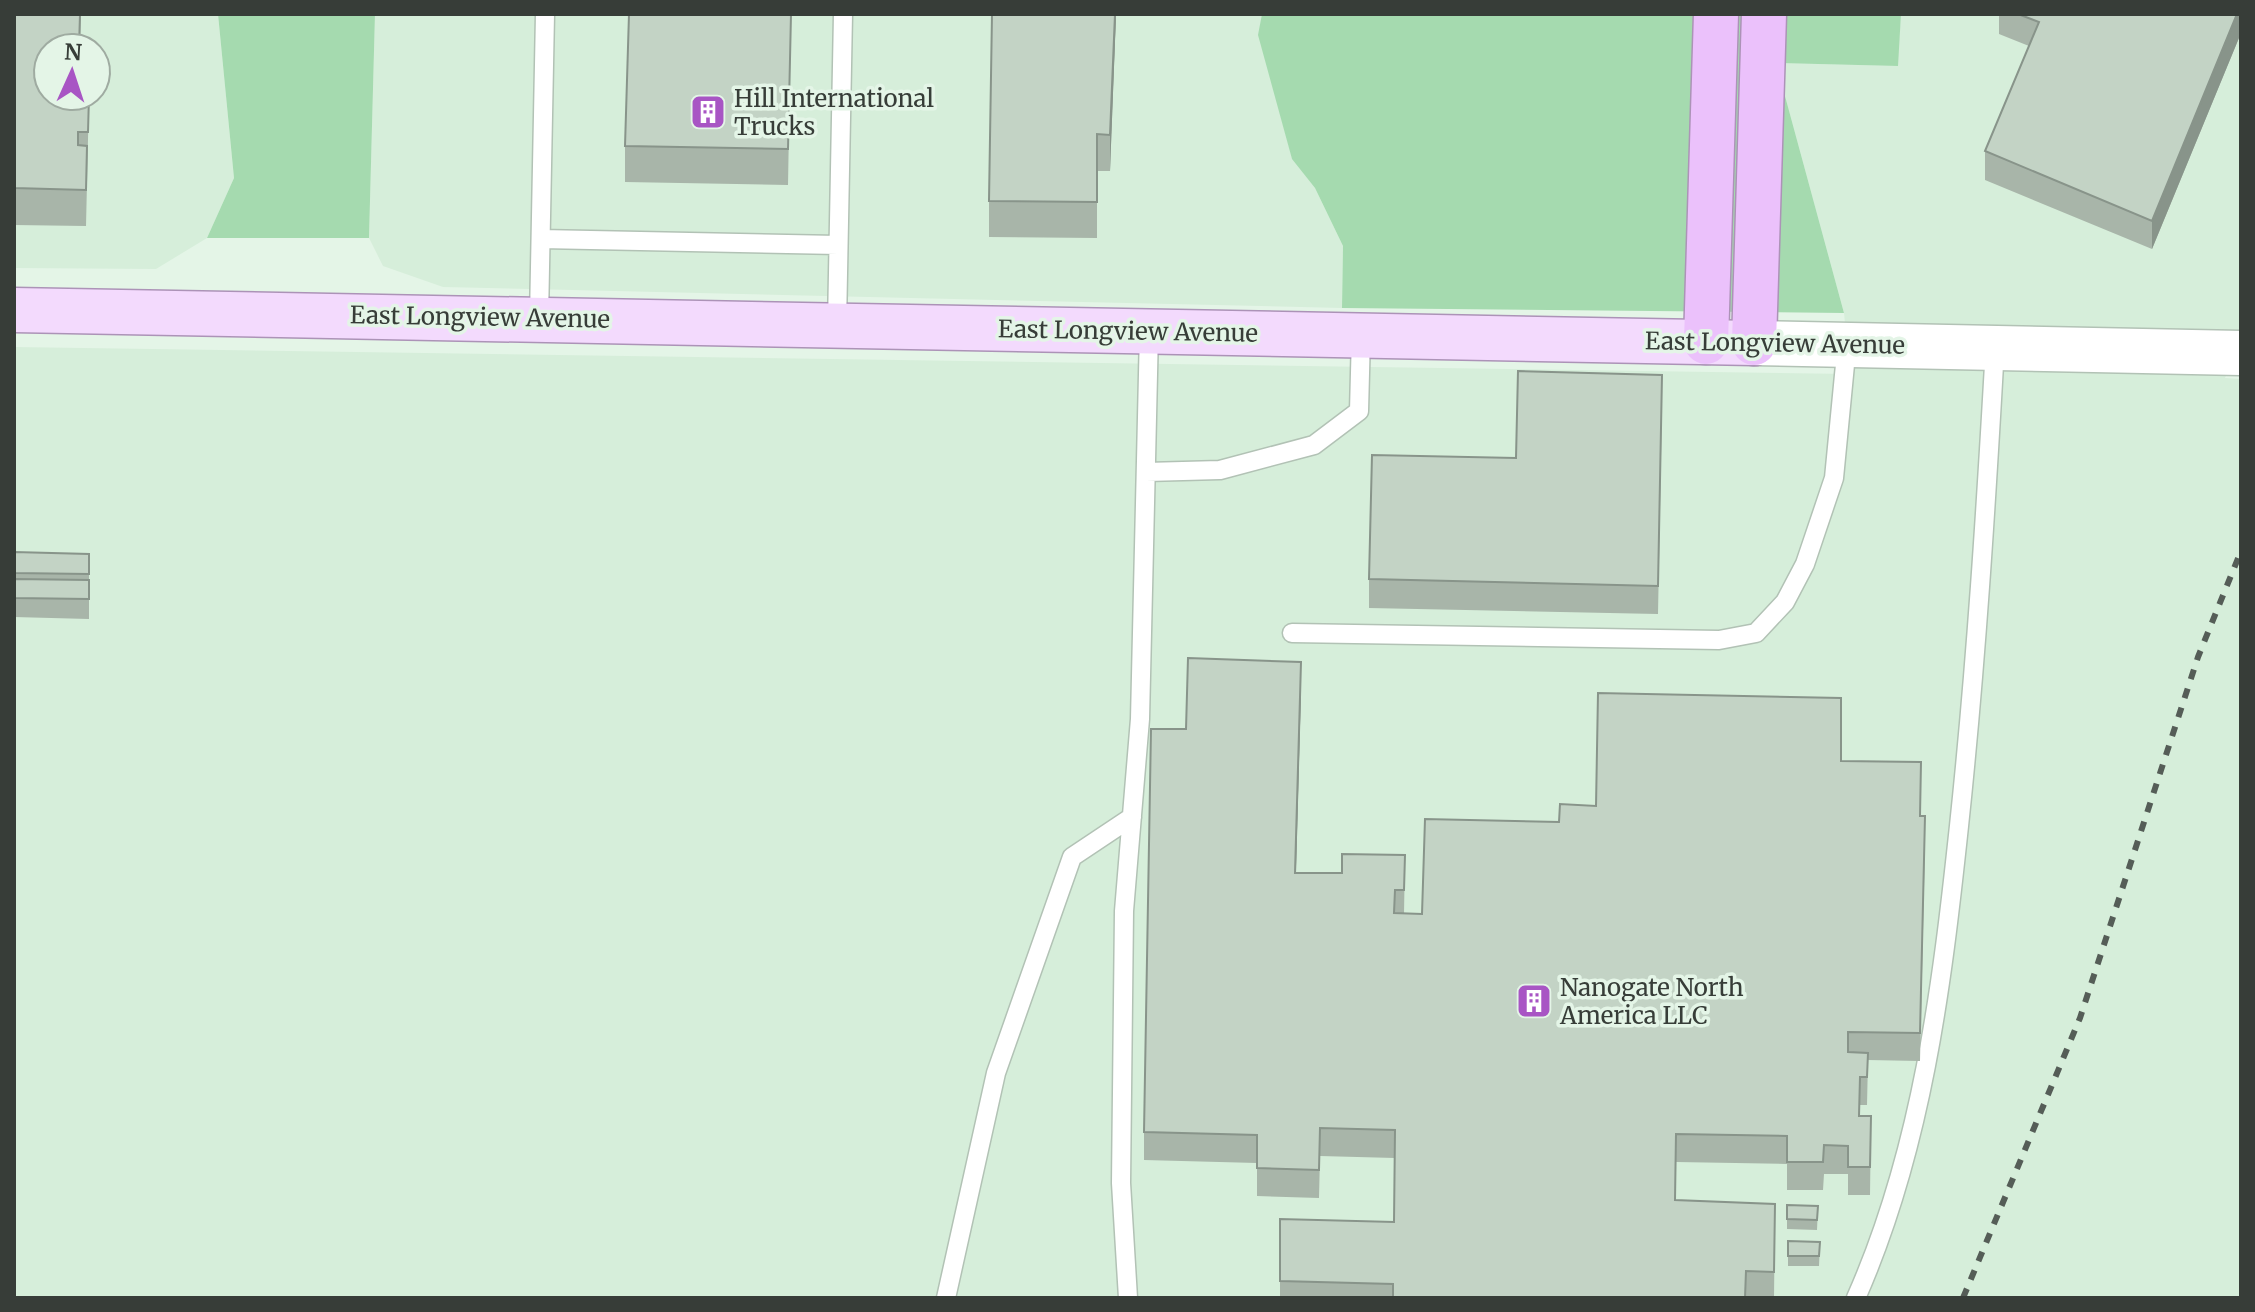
<svg xmlns="http://www.w3.org/2000/svg" width="2255" height="1312" font-family="Merriweather,serif">
	<style>
		.built { fill: #d6eeda; fill-rule: evenodd }
		.green { fill: #a5daaf }
		.lines { fill: none; stroke-linecap: round; stroke-linejoin: round }
		.lane-casing { stroke: #b2c2b5; stroke-width: 21 }
		.secondary-casing { stroke: #b2c2b5; stroke-width: 47 }
		.primary-casing { stroke: #ac93b7; stroke-width: 47 }
		.highway-casing { stroke: #ac93b7; stroke-width: 47 }
		.lane { stroke: #fff; stroke-width: 18 }
		.secondary { stroke: #fff; stroke-width: 44 }
		.primary { stroke: #f3dafd; stroke-width: 44 }
		.highway { stroke: #ebc1fb; stroke-width: 44 }
		.rail { stroke: #555d57; stroke-width: 6; stroke-dasharray: 10 10; stroke-linecap: butt }
		.wall { fill: #a8b5a9 }
		.shaded-wall { fill: #88948a }
		.building { fill: #c3d3c5; stroke: #88948a; stroke-width: 2 }
		.labels { text-anchor: middle; dominant-baseline: central; stroke-width: 7; stroke-linejoin: round; paint-order: stroke }
		.poi-label { font-size: 24px; fill: #373d38; stroke: #e4f5e7; text-anchor: start }
		.street-label { font-size: 24px; fill: #373d38; stroke: #e4f5e7 }
	</style>
	<rect width="100%" height="100%" fill="#e4f5e7"/>
	<path class="built" d="M14,14H218L234,178L207,238L156,269L14,268ZM48,48H96V96H48Z
		M375,14H1262L1259,35L1292,158L1315,188L1343,246L1342,308L443,287L383,266L369,238Z
		M1901,14H2241V341L2225,378L2241,379V1298H14V347L1850,374L1844,313L1776,63L1897,66Z"/>
	<path class="green" d="M218,14H375L369,238H207L234,178Z
		M1262,14H1901L1898,66L1776,63L1844,313L1342,308L1343,246L1315,188L1292,159L1258,35Z"/>
	<g class="lines">
		<defs>
			<path id="lane" d="M541,239L838,245
				M539,318L545,14
				M837,325L843,14
				M1146,472L1220,470L1314,445L1359,411L1361,335
				M1292,633L1719,640L1756,633L1785,602L1805,564L1834,478L1847,344
				M946,1298L996,1073L1072,857L1132,817
				M1128,1298L1121,1183L1124,911L1140,719L1149,331
				M1856,1298C1922,1149 1942,986 1959,826C1976,666 1986,507 1995,347"/>
			<path id="secondary" d="M1754,343L2241,353"/>
			<path id="primary" d="M14,310L1754,343"/>
			<path id="highway" d="M1706,342L1716,14
				M1754,343L1764,14"/>
		</defs>
		<use href="#lane" class="lane-casing"/>
		<use href="#secondary" class="secondary-casing"/>
		<use href="#primary" class="primary-casing"/>
		<use href="#highway" class="highway-casing"/>
		<use href="#lane" class="lane"/>
		<use href="#secondary" class="secondary"/>
		<use href="#primary" class="primary"/>
		<use href="#highway" class="highway"/>
		<path class="rail" d="M1963,1298L2080,1018L2198,657L2241,551"/>
	</g>
	<path class="wall" d="M14,14H81L80,48H48L89,96L86,226L14,225Z
		M791,14L788,185L625,182V146Z
		M1116,14L1110,171H1097V238L989,237V201Z
		M1999,14H2241V33L2152,249L1985,180V151L2029,46L1999,34Z
		M1662,403L1658,614L1369,608V579L1516,458Z
		M14,552L89,554V619L14,617Z
		M1301,690L1296,873H1342L1405,855L1404,914H1422L1559,822L1596,806L1841,761L1920,816L1925,844L1920,1061L1868,1060L1867,1105H1860L1859,1116H1871L1870,1195H1848V1174H1824L1823,1190H1787V1164L1676,1162V1200L1775,1204L1774,1298H1280V1219L1394,1222L1395,1158L1320,1156L1319,1198L1257,1196V1163L1144,1160V1132Z
		M1787,1205L1818,1206L1817,1230L1787,1229Z
		M1788,1241L1820,1242L1819,1266H1788Z"/>
	<path class="shaded-wall" d="M1115,14L1116,15L1110,171V135Z
		M2237,14H2241V33L2152,249V221Z
		M1301,662V690L1295,901V873Z"/>
	<path class="building" d="M14,14H80L79,48H48V96H89L88,132H78V145L87,146L86,190L14,188Z
		M629,14H791L788,149L625,146Z
		M992,14H1115L1110,135L1097,134V202L989,201Z
		M2018,14H2237L2152,221L1985,151L2039,22Z
		M1518,371L1662,375L1658,586L1369,579L1372,455L1516,458Z
		M14,552L89,554V574L14,573Z
		M14,579L89,580V599L14,598Z
		M1188,658L1301,662L1295,873H1342V854L1405,855L1404,890H1395L1394,913L1422,914L1425,819L1559,822L1560,804L1596,806L1598,693L1841,698V761L1921,762L1920,816H1925L1920,1033L1848,1032V1052L1868,1053L1867,1077H1860L1859,1116H1871L1870,1167H1848V1146L1824,1145L1823,1162H1787V1136L1676,1134L1675,1200L1775,1204L1774,1272L1746,1271L1745,1298H1393V1284L1280,1281V1219L1394,1222L1395,1130L1320,1128L1319,1170L1257,1168V1135L1144,1132L1151,729H1186Z
		M1787,1205L1818,1206L1817,1220L1787,1219Z
		M1788,1241L1820,1242L1819,1256H1788Z"/>
	<defs>
		<symbol id="building-square" viewBox="-11 -11 22 22"><rect x="-9" y="-9" width="18" height="18" rx="4" fill="#a855c4" stroke="#e4f5e7"/><path d="M-4-6H4V6H1V3H-1V6H-4ZM-2.5-4.3h1.7v1.8h-1.7ZM.8-4.3h1.7v1.8H.8ZM-2.5-1h1.7V.8h-1.7ZM.8-1h1.7V.8H.8Z" fill="#fff"/></symbol>
	</defs>
	<g fill-rule="evenodd">
		<use href="#building-square" x="688" y="92" width="40" height="40"/>
		<use href="#building-square" x="1514" y="981" width="40" height="40"/>
	</g>
	<g class="labels">
		<g class="poi-label">
			<text x="734" y="98">Hill International<tspan x="734" dy="28">Trucks</tspan></text>
			<text x="1560" y="987">Nanogate North<tspan x="1560" dy="28">America LLC</tspan></text>
		</g>
		<g class="street-label">
			<text transform="translate(480 317) rotate(1)">East Longview Avenue</text>
			<text transform="translate(1128 331) rotate(1)">East Longview Avenue</text>
			<text transform="translate(1775 343) rotate(1)">East Longview Avenue</text>
		</g>
	</g>
	<rect width="2255" height="1312" fill="none" stroke="#373d38" stroke-width="32"/>
	<g transform="translate(72 72) rotate(3)"><circle r="38" fill="#e4f5e7" stroke="#9faba1" stroke-width="2"/>
	<path d="M0-6L14 30L0 20L-14 30Z" fill="#a855c4"/>
	<text y="-12" font-size="22" font-weight="bold" text-anchor="middle" fill="#373d38">N</text>
	</g>
</svg>
